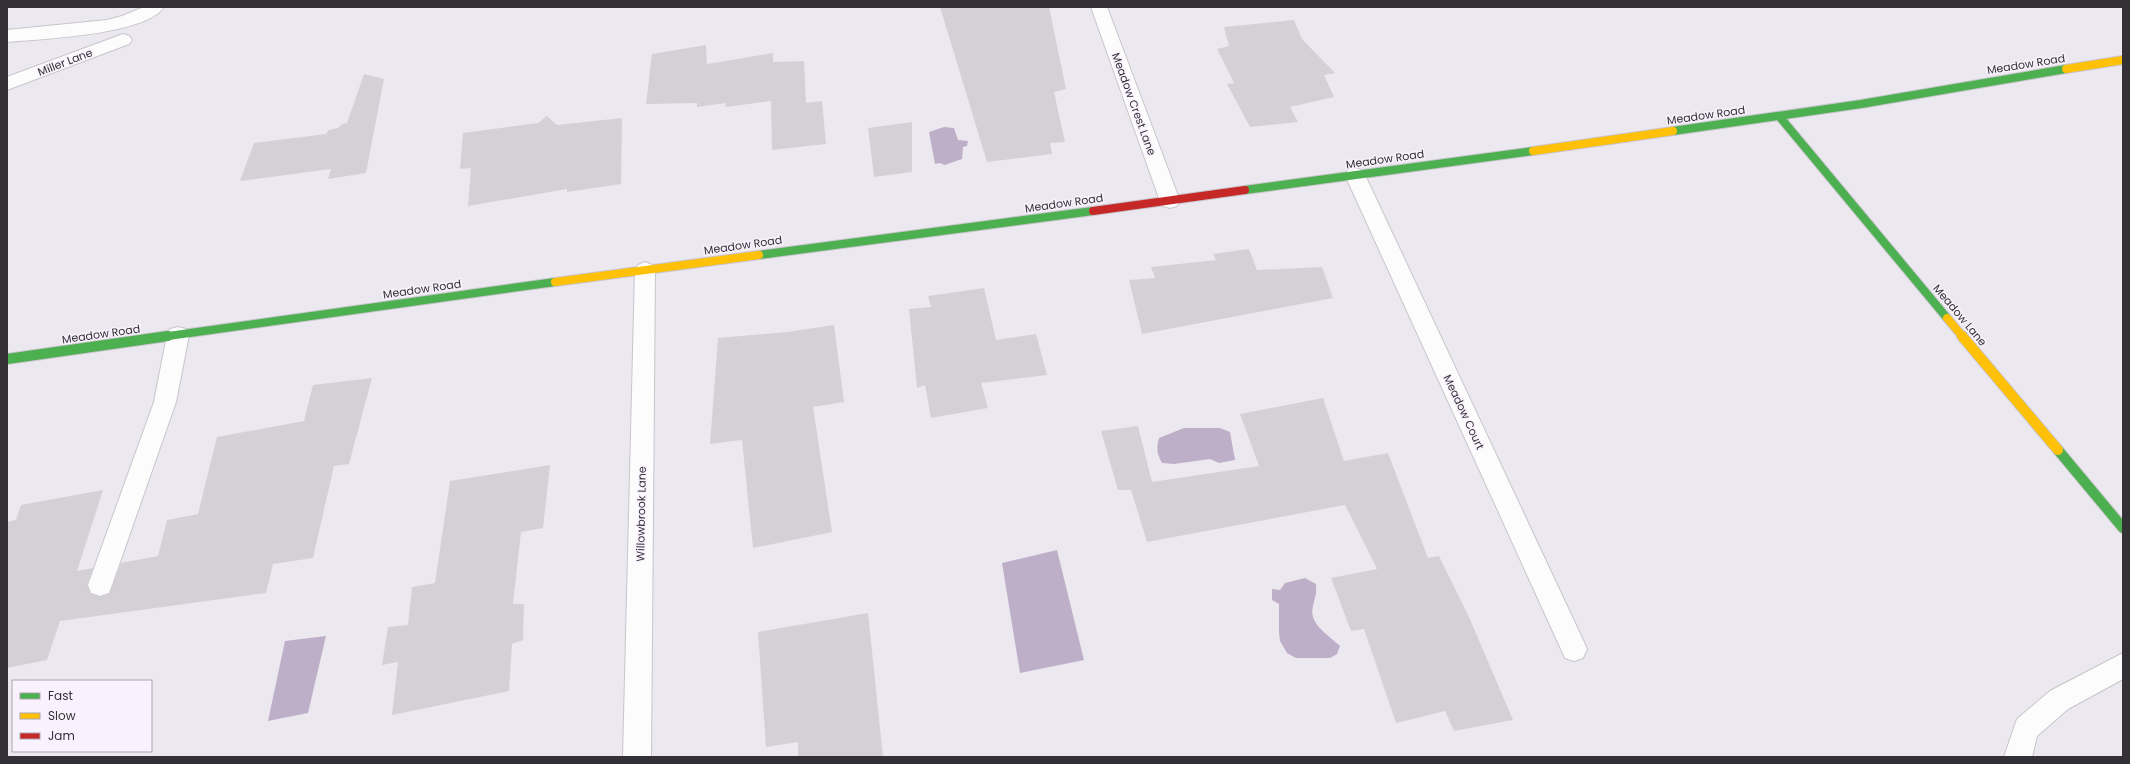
<svg xmlns="http://www.w3.org/2000/svg" width="2130" height="764" font-family="Poppins,sans-serif">
	<style>
		.water { fill: #beafc9 }
		.building { fill: #d4d1d6 }
		.lines { fill: none; stroke-linecap: round; stroke-linejoin: round }
		.lane-casing { stroke: #c8c5cb; stroke-width: 2 }
		.street-casing { stroke: #c8c5cb; stroke-width: 2 }
		.fast-far1-casing { stroke: #c8c5cb; stroke-width: 10 }
		.fast-casing { stroke: #c8c5cb; stroke-width: 12 }
		.slow-far1-casing { stroke: #c8c5cb; stroke-width: 10 }
		.slow-casing { stroke: #c8c5cb; stroke-width: 12 }
		.jam-casing { stroke: #c8c5cb; stroke-width: 10 }
		.lane { fill: #fcfcfd; fill-rule: evenodd }
		.street { fill: #fcfcfd; fill-rule: evenodd }
		.fast-far1 { stroke: #4caf50; stroke-width: 8 }
		.fast { stroke: #4caf50; stroke-width: 10 }
		.slow-far1 { stroke: #ffc107; stroke-width: 8 }
		.slow { stroke: #ffc107; stroke-width: 10 }
		.jam { stroke: #c62828; stroke-width: 8 }
		.labels { text-anchor: middle; dominant-baseline: central; stroke-width: 3; stroke-linejoin: round; paint-order: stroke }
		.street-label { font-size: 11px; fill: #333036; stroke: #f9f2fe }
	</style>
	<rect width="100%" height="100%" fill="#ece8f0"/>
	<path class="water" d="M944,127L954,128L958,140L968,141L967,146L963,147L962,159L945,165L940,163L935,164L929,132Z
		M1184,428H1220L1230,432L1235,460L1219,463L1210,459L1174,464L1162,463C1157,454 1156,448 1159,438Z
		M1057,550L1084,660L1020,673L1002,563Z
		M1305,578L1316,584C1317,593 1315,597 1313,606C1308,624 1329,635 1340,646L1337,654L1330,658H1296L1287,653L1280,641L1279,632V604L1272,600V589L1280,590L1285,583Z
		M326,636L308,713L268,721L285,641Z"/>
	<path class="building" d="M940,7H1049L1066,89L1054,92L1065,142L1050,143L1052,154L987,162Z
		M1294,20L1302,39L1335,73L1324,75L1334,97L1290,107L1298,122L1250,127L1227,84L1234,83L1217,49L1229,46L1224,27Z
		M706,45L707,64L773,53V62L804,61L806,103L822,101L826,144L772,150L771,101L725,107L726,103L697,107V103L646,104L652,54Z
		M364,74L384,79L366,173L328,179L331,169L240,181L254,143L326,134L329,130L338,128L342,124L347,123Z
		M547,116L557,125L622,118L621,184L567,192V189L468,206L471,168L460,169L463,133L538,123Z
		M912,122V172L874,177L868,128Z
		M1249,249L1257,270L1322,267L1333,298L1142,334L1129,280L1155,278L1151,267L1216,260L1213,254Z
		M984,288L996,340L1036,334L1047,375L981,383L988,408L931,418L925,385L917,388L909,309L931,307L928,296Z
		M834,325L844,402L813,407L832,532L753,548L742,440L710,444L718,338L787,332Z
		M372,378L349,464L334,466L313,558L273,564L266,593L60,621L47,660L7,668V522L16,520L21,505L103,490L77,571L93,568L87,584L90,594L100,597L109,594L121,563L158,556L167,520L198,514L217,437L304,421L313,385Z
		M1323,398L1344,461L1388,453L1428,558L1439,556L1469,617L1513,720L1454,731L1445,711L1396,723L1364,629L1351,631L1331,578L1377,569L1345,505L1147,542L1131,490H1118L1101,431L1138,426L1152,482L1259,466L1240,414Z
		M550,465L543,528L521,532L513,604H524L523,640L512,644L509,691L392,715L398,662L382,665L388,627L408,625L412,587L435,583L450,481Z
		M868,613L883,757H798V742L766,747L758,632Z"/>
	<g class="lines">
		<defs>
			<path id="lane" d="M144,7H164C146,35 40,39 7,42V30L107,20L122,16Z
				M178,327L186,329L189,335L176,402L112,585L109,593L100,596L91,593L88,585L154,402L167,335L170,329Z
				M2123,653V679L2068,709L2037,736L2032,757H2004L2017,719L2050,691Z"/>
			<path id="street" d="M1091,7H1107L1180,201L1177,206L1170,208L1163,206L1160,201Z
				M123,34L129,36L132,40L129,44L7,90V77Z
				M1355,168L1362,170L1365,175L1583,640L1587,649L1583,658L1574,661L1565,658L1345,175L1348,170Z
				M645,262L652,265L655,270L651,757H623L635,270L638,265Z"/>
			<path id="fast-far1" d="M1779,116L1947,318
				M1673,131L1861,104L2066,69
				M1245,190L1533,151
				M759,255L1093,211
				M161,337L555,282"/>
			<path id="fast" d="M7,359L168,336
				M2058,450L2123,528"/>
			<path id="slow-far1" d="M2066,69L2123,60
				M1533,151L1673,131
				M555,282L759,255
				M1947,318L1963,337"/>
			<path id="slow" d="M1962,336L2058,450"/>
			<path id="jam" d="M1093,211L1245,190"/>
		</defs>
		<use href="#lane" class="lane-casing"/>
		<use href="#street" class="street-casing"/>
		<use href="#fast-far1" class="fast-far1-casing"/>
		<use href="#fast" class="fast-casing"/>
		<use href="#slow-far1" class="slow-far1-casing"/>
		<use href="#slow" class="slow-casing"/>
		<use href="#jam" class="jam-casing"/>
		<use href="#lane" class="lane"/>
		<use href="#street" class="street"/>
		<use href="#fast-far1" class="fast-far1"/>
		<use href="#fast" class="fast"/>
		<use href="#slow-far1" class="slow-far1"/>
		<use href="#slow" class="slow"/>
		<use href="#jam" class="jam"/>
	</g>
	<g class="labels">
		<g class="street-label">
			<text transform="translate(65 62) rotate(-21)">Miller Lane</text>
			<text transform="translate(2026 64) rotate(-9)">Meadow Road</text>
			<text transform="translate(1134 104) rotate(70)">Meadow Crest Lane</text>
			<text transform="translate(1706 115) rotate(-8)">Meadow Road</text>
			<text transform="translate(1385 159) rotate(-8)">Meadow Road</text>
			<text transform="translate(1064 203) rotate(-8)">Meadow Road</text>
			<text transform="translate(743 245) rotate(-8)">Meadow Road</text>
			<text transform="translate(422 289) rotate(-8)">Meadow Road</text>
			<text transform="translate(1960 315) rotate(50)">Meadow Lane</text>
			<text transform="translate(101 334) rotate(-8)">Meadow Road</text>
			<text transform="translate(1464 412) rotate(65)">Meadow Court</text>
			<text transform="translate(641 514) rotate(-89)">Willowbrook Lane</text>
		</g>
	</g>
	<rect width="2130" height="764" fill="none" stroke="#333036" stroke-width="16"/>
	<rect x="12" y="680" width="140" height="72" fill="#f9f2fe" stroke="#aaa4ae"/>
	<rect x="20" y="693" width="20" height="6" fill="#4caf50" stroke="#aaa4ae"/>
	<text x="48" y="700" font-size="12" fill="#333036">Fast</text>
	<rect x="20" y="713" width="20" height="6" fill="#ffc107" stroke="#aaa4ae"/>
	<text x="48" y="720" font-size="12" fill="#333036">Slow</text>
	<rect x="20" y="733" width="20" height="6" fill="#c62828" stroke="#aaa4ae"/>
	<text x="48" y="740" font-size="12" fill="#333036">Jam</text>
</svg>
